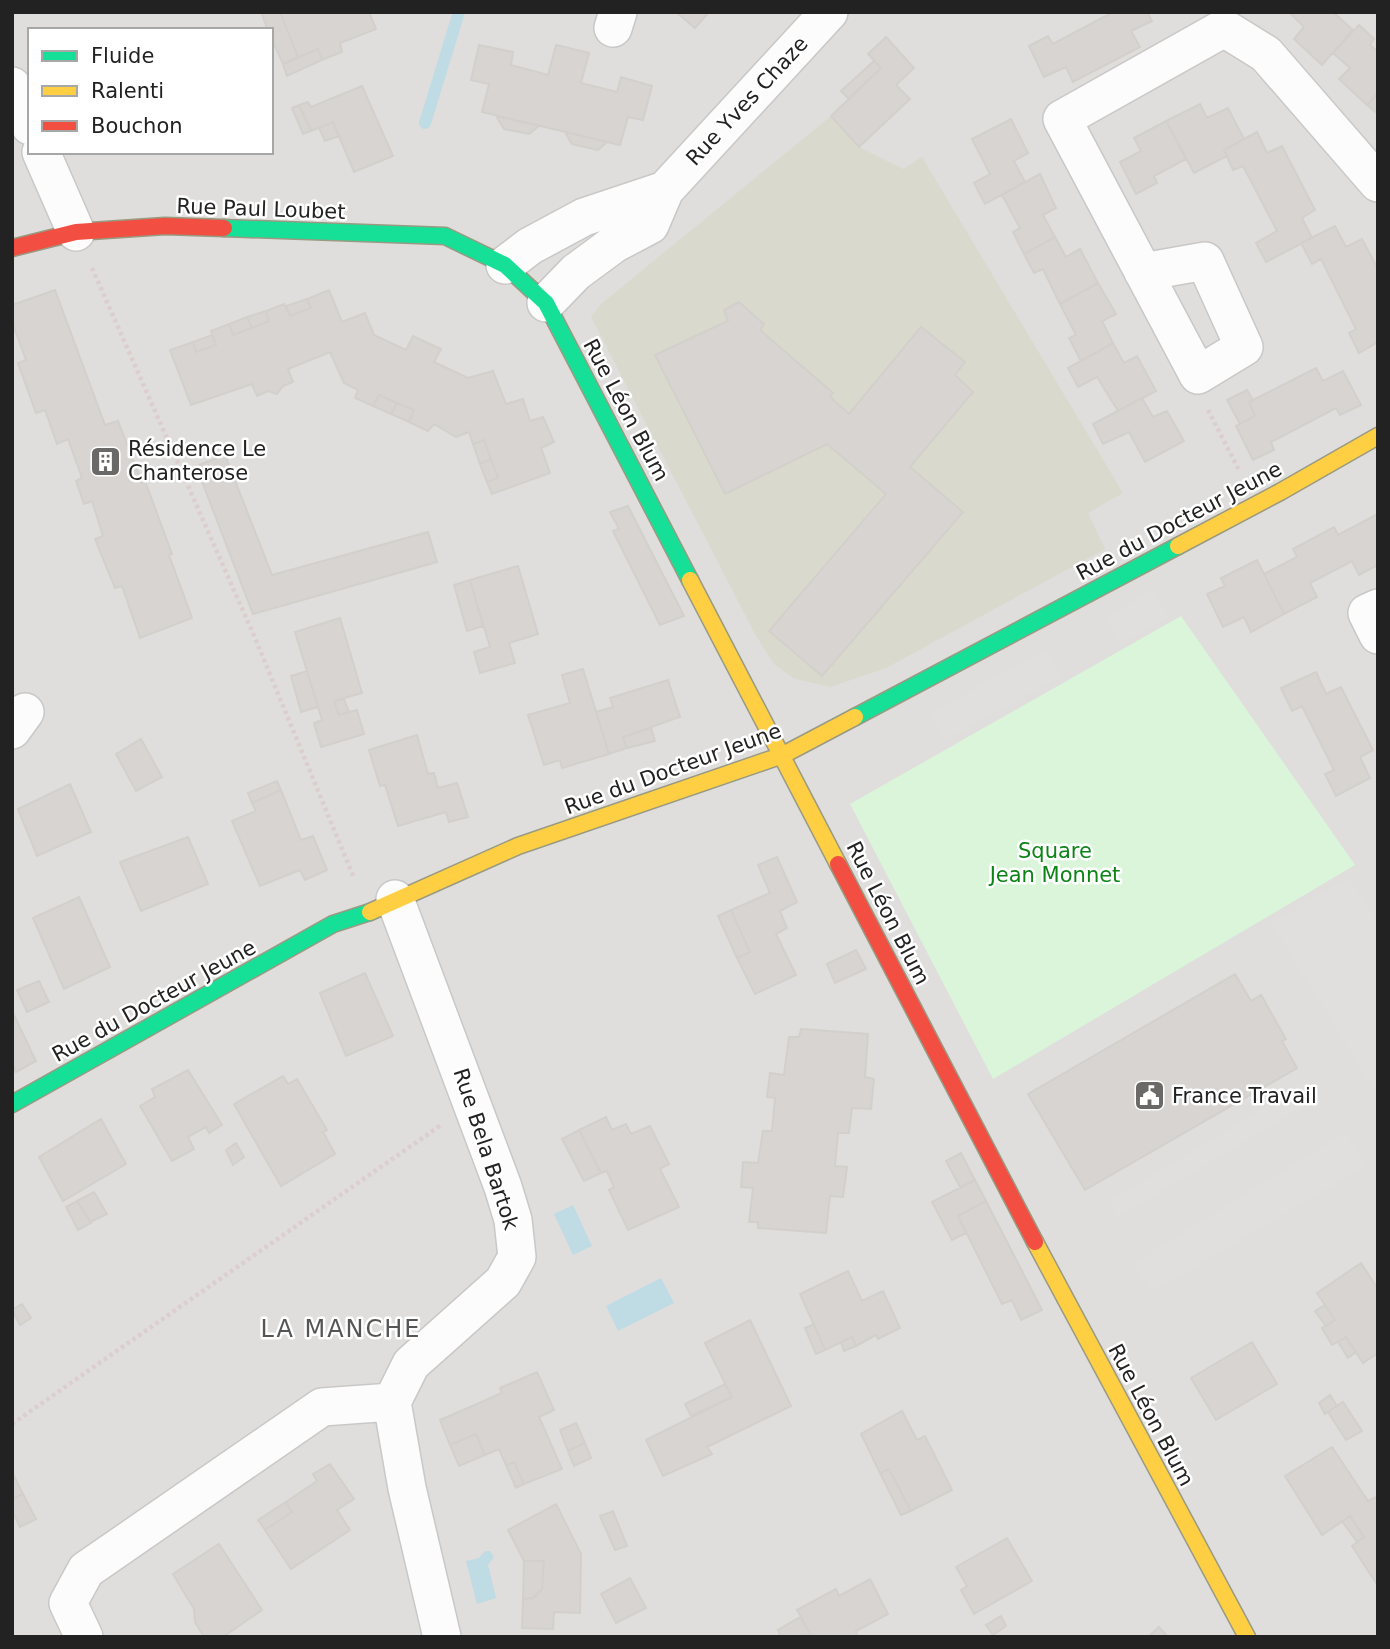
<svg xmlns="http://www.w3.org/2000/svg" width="1390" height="1649" font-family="'DejaVu Sans',sans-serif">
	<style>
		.residential { fill: #dfdedc; fill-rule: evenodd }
		.construction { fill: #d9d9cd }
		.park { fill: #daf5da }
		.parking { fill: #e0dfde }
		.water { fill: #bfdbe3 }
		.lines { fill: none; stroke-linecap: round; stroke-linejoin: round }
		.stream { stroke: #bfdbe3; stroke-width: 12 }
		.building { fill: #d7d4d2; stroke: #d3d0cc; stroke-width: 2 }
		.street-casing { stroke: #c9c8c7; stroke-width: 40 }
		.fast-casing { stroke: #999a82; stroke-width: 19 }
		.slow-casing { stroke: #999a82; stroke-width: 19 }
		.jam-casing { stroke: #999a82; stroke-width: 19 }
		.path { stroke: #dccecd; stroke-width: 4.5; stroke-dasharray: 3.5 3.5; stroke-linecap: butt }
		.street { stroke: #fdfcfc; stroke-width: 37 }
		.fast { stroke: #16e098; stroke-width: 16 }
		.slow { stroke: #ffcf43; stroke-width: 16 }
		.jam { stroke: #f24e42; stroke-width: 16 }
		.labels { text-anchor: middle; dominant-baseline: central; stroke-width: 5; stroke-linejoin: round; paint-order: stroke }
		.street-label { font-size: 21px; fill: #222; stroke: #fff }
		.poi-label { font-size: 21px; fill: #222; stroke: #fff; text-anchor: start }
		.park-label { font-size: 21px; fill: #0c8416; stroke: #fff }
		.quarter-label { font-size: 24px; letter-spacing: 2px; fill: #555; stroke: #fff }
	</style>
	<rect width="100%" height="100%" fill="#f0eeeb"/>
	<path class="residential" d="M12,12H1378V1637H12ZM30,30H271V152H30Z"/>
	<path class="construction" d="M831,116L859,147L903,169L922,157L1123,493L1088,513L1105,549L886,668L830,687L793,678L774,664L755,634L591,317L601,304Z"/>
	<path class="park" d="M1181,616L1355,865L993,1079L850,804Z"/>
	<path class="parking" d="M1153,590L1169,617L1121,645L1105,618Z
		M1046,649L1061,676L944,741L929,714Z
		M1348,878L1378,921V1096L1271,922Z
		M1306,1082L1316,1099L1117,1218L1109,1202Z
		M1345,1133L1367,1165L1152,1292L1134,1263Z"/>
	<path class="water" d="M573,1205L592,1246L573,1255L554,1214Z
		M661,1278L674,1303L618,1331L606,1306Z
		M485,1551H490L494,1557L488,1565L496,1598L477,1604L466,1561L479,1558Z"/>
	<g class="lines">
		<path class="stream" d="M425,123L459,12"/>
	</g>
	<path class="building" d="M261,12H280L298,57L283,64L271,37V30H268Z
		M280,12H369L376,29L340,43L342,52L322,60L318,49L298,57Z
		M676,12H709L695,28Z
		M1113,12H1147L1152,21L1131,31L1140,47L1073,82L1066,67L1044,77L1029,46L1048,36L1053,44Z
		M1289,12H1333L1353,30L1322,65L1294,39L1304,27Z
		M1359,25L1374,39L1370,45L1378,52V93L1367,105L1339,79L1350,68L1333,53Z
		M886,37L914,68L896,85L910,99L859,147L831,116L881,68L868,54Z
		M479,45L513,52L511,65L548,75L556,45L589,53L581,83L617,92L621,77L652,86L643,120L628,117L620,145L482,112L489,84L471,80Z
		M318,49L322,60L287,76L283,64Z
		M874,61L881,68L849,99L841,91Z
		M362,86L393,156L354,172L333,122L311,131L299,105L308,102L311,107Z
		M1378,93V114L1367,105Z
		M1200,104L1207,118L1228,108L1244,139L1224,150L1227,156L1194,173L1166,121Z
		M299,105L311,131L303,134L292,108Z
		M496,116L539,126L529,134L504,129Z
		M1011,119L1028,153L1014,161L1025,182L985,204L974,183L990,174L972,139Z
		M1166,121L1186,159L1154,176L1157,183L1136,194L1120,162L1141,151L1134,138Z
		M333,122L339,136L325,141L319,128Z
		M565,132L607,142L598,150L572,144Z
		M1257,132L1267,153L1282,146L1315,210L1302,218L1312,238L1266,262L1256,243L1277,231L1243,166L1233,170L1224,150Z
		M1040,174L1056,208L1043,215L1055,237L1024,254L1013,232L1020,228L1002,195Z
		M1335,226L1346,247L1362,239L1378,269V342L1359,353L1349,333L1356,329L1321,259L1312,264L1301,243Z
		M1055,237L1066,257L1080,249L1098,283L1060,304L1043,269L1034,273L1024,254Z
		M1098,283L1116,314L1102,321L1113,343L1081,361L1069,338L1076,335L1060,304Z
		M55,290L105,425L118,421L142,483L145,481L172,554L169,555L192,618L140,638L122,586L115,588L95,539L103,536L92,501L84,504L76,481L82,478L68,439L57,444L45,410L36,413L18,363L26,360L12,322V305Z
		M329,290L342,322L365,313L374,335L406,350L413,336L441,349L434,362L468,378L493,371L506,404L523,399L530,421L543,417L554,442L541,448L550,473L492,494L487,482L498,478L484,440L473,444L469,432L456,437L434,424L428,431L409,422L414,410L379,395L373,406L355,398L358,390L344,383L330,352L288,369L293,382L283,386L277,394L268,391L257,396L252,384L191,405L170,350L193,342L196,352L216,345L211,331L229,324L233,335L269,321L266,311L284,304L290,316L311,308L307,299Z
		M307,299L311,308L290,316L286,306Z
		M739,302L764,324L760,330L833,393L830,397L849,414L921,327L965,362L955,375L973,392L910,467L963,512L822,676L769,631L886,494L827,444L725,494L655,355L728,321L724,310Z
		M266,311L269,321L252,328L247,317Z
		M247,317L252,328L233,335L229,324Z
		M212,335L216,345L196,352L193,342Z
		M1113,343L1124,363L1137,356L1156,391L1118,411L1097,377L1078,387L1068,368Z
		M1316,368L1323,381L1343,371L1361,405L1340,415L1336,408L1271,442L1274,450L1253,460L1236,426L1255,416L1249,402Z
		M1247,390L1253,400L1249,402L1255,416L1240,424L1227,400Z
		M379,395L397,403L391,414L373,406Z
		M1142,398L1153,417L1167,411L1184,441L1145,462L1129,432L1103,444L1093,424Z
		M397,403L414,410L409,422L391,414Z
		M484,440L491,459L480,464L473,444Z
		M225,455L272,575L428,532L437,562L253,614L196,466Z
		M491,459L498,478L487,482L480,464Z
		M628,506L684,616L660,625L613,531L619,529L610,512Z
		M1378,514V565L1359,575L1352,561L1310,583L1317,597L1284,614L1264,574L1297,557L1293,549L1334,527L1338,535Z
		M1257,560L1284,614L1251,632L1244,617L1223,627L1207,594L1225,586L1221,578Z
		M518,566L538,634L509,643L515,663L480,673L474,652L490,647L470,580Z
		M470,580L483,626L467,631L454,585Z
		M340,618L362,693L334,701L339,715L357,710L364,734L321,747L314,723L322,720L295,632Z
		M583,669L609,754L562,768L560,760L544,765L528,715L570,703L562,675Z
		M307,671L318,707L301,712L291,676Z
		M1316,672L1326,694L1341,687L1373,750L1360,757L1370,778L1336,796L1325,774L1334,770L1302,706L1292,711L1281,688Z
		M668,680L680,717L623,737L627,748L609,754L596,712L613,707L610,698Z
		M344,699L349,712L339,715L334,701Z
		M651,728L655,741L627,748L623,737Z
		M417,735L428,774L434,773L438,788L457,783L468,817L449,822L446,812L398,826L385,785L380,786L369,750Z
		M141,739L162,777L136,791L116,754Z
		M277,781L281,790L252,803L248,793Z
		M70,784L91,832L37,856L18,809Z
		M281,790L301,840L313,836L327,870L305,880L300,870L260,886L232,821L256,811L252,803Z
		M188,837L208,884L141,911L120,862Z
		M777,857L797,902L780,911L787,928L776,934L796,975L755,994L737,958L750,952L731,910L770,893L758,865Z
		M79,897L110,967L64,989L33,918Z
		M731,910L750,952L737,958L718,916Z
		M856,950L866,969L835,983L827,964Z
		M365,973L393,1036L346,1056L320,993Z
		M1235,974L1251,1001L1261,995L1286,1039L1282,1041L1297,1068L1085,1190L1028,1094Z
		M39,981L49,1002L27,1012L17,990Z
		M12,1011L36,1061L16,1072L12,1063Z
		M801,1029L868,1034L865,1077L874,1079L871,1109L852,1108L849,1133H838L835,1166L847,1167L843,1197L830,1196L826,1233L758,1228V1222H749L753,1188L741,1187L743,1162L758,1163L763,1131H772L775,1098L767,1097L770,1073L784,1075L789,1037H799Z
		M188,1070L222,1125L209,1133L206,1127L188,1137L194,1149L172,1161L140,1106L155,1097L152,1089Z
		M283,1076L288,1084L297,1079L327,1130L323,1132L335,1154L281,1186L234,1104Z
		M606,1117L612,1130L626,1124L631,1134L650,1126L669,1164L660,1169L679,1207L628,1230L609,1190L614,1187L607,1171L601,1173L579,1130Z
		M101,1119L126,1164L63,1201L39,1157Z
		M579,1130L601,1173L584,1181L562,1139Z
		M236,1143L244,1157L233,1165L226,1150Z
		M961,1153L975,1180L960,1187L946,1161Z
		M975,1180L986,1201L958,1216L966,1233L952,1240L932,1202Z
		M94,1192L107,1214L90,1222L77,1201Z
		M77,1201L91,1223L78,1230L66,1207Z
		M986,1201L1042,1310L1021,1320L1012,1300L1002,1304L958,1216Z
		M1361,1263L1378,1289V1353L1363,1363L1346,1337L1332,1345L1322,1328L1335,1320L1317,1293Z
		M848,1271L862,1301L883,1291L900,1328L878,1339L876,1335L856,1346L852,1337L825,1350L800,1294Z
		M22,1304L31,1318L20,1325L12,1310Z
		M1325,1305L1335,1320L1326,1326L1315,1311Z
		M750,1320L791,1406L707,1447L712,1454L663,1476L646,1440L732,1397L705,1343Z
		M814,1324L825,1350L816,1354L805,1328Z
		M852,1337L856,1346L844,1351L841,1342Z
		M1346,1337L1356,1352L1348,1358L1338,1342Z
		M1252,1342L1277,1384L1216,1420L1191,1378Z
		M537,1372L554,1410L539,1417L562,1469L524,1484L514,1462L506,1465L499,1449L485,1455L476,1434L450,1445L440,1420L502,1393L500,1388Z
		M725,1384L732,1397L691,1416L685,1404Z
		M1330,1395L1337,1406L1325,1414L1319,1403Z
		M1343,1402L1362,1431L1346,1440L1328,1412Z
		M902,1411L917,1440L925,1436L952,1490L911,1511L889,1469L880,1473L861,1434Z
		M576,1423L585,1443L568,1451L560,1430Z
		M476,1434L485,1455L459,1466L450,1445Z
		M585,1443L591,1458L574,1466L568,1451Z
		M1332,1447L1368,1501L1376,1497L1378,1500V1582L1376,1583L1352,1546L1364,1537L1350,1516L1322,1535L1285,1476Z
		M514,1462L524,1484L516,1488L506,1465Z
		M330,1464L354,1499L337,1510L350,1530L291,1569L265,1530L292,1512L286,1502L317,1481L313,1474Z
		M889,1469L911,1511L901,1515L880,1473Z
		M12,1472L23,1494L12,1499Z
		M23,1494L36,1519L20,1527L12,1511V1499Z
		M286,1502L292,1512L265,1530L258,1520Z
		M556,1504L581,1554L580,1613L554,1612L553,1629L522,1628L523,1599L533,1598L542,1589L544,1561H524L508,1530Z
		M613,1511L627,1546L615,1550L600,1516Z
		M1350,1516L1364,1537L1357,1542L1342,1521Z
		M1007,1538L1032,1581L974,1614L961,1590L967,1586L956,1567Z
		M219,1544L262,1610L223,1637H204L195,1622L194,1609L173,1574Z
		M524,1561H544L542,1589L533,1598L523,1599Z
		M630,1578L646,1608L616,1623L601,1594Z
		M870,1579L888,1614L856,1631L857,1637H807L811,1635L797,1610L836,1589L839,1596Z
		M1001,1616L1006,1626L993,1635L986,1625Z
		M800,1617L811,1635L781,1637L778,1630Z
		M1159,1627L1168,1637H1148Z"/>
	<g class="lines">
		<defs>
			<path id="street" d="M613,28L618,12
				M12,86L30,126
				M41,152L76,232
				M505,265L530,246L584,217L665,190
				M1143,272L1205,261L1244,347L1198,375L1062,119L1224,28L1266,54L1378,183
				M546,303L576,272L614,244L650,225L665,190L829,12
				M1378,608L1367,613L1378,635
				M12,730L25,712
				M395,899L503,1187L513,1220L517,1257L503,1282L411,1364L392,1402L407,1488L442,1637
				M84,1637L68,1603L86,1570L322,1407L392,1402"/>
			<path id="fast" d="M224,228L445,236L505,265L546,303L690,580
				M855,717L1178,546
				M12,1104L333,924L370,912"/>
			<path id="slow" d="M1178,546L1280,492L1378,436
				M690,580L838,864
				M370,912L518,846L783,755L855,717
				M1035,1242L1247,1637"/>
			<path id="jam" d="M12,248L76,232L165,226L224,228
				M838,864L1035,1242"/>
		</defs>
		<use href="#street" class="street-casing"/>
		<use href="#fast" class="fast-casing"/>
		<use href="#slow" class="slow-casing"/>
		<use href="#jam" class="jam-casing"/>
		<path class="path" d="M92,268L255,638L354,878
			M1208,410L1239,470
			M12,1424L441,1125"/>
		<use href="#street" class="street"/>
		<use href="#fast" class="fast"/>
		<use href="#slow" class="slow"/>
		<use href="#jam" class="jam"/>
	</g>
	<defs>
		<symbol id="building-square" viewBox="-11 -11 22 22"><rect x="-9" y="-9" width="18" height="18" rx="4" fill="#6a6968" stroke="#fff"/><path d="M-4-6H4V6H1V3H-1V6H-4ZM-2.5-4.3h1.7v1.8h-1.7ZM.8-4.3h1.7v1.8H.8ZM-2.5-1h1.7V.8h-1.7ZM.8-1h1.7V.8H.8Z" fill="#fff"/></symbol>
		<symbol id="civic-square" viewBox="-11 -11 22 22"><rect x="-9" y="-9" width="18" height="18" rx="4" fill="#6a6968" stroke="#fff"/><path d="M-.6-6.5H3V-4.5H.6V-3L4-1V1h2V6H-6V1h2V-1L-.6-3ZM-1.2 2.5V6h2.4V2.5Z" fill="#fff"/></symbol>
	</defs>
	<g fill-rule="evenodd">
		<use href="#building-square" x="88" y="444" width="35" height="35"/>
		<use href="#civic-square" x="1132" y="1078" width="35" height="35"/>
	</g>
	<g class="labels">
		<g class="street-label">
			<text transform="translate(747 101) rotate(-47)">Rue Yves Chaze</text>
			<text transform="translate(261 209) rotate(2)">Rue Paul Loubet</text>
			<text transform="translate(626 410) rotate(62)">Rue Léon Blum</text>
			<text transform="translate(1179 521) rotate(-28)">Rue du Docteur Jeune</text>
			<text transform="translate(673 769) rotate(-20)">Rue du Docteur Jeune</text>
			<text transform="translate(888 913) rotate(63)">Rue Léon Blum</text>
			<text transform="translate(154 1001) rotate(-29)">Rue du Docteur Jeune</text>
			<text transform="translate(486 1149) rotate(72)">Rue Bela Bartok</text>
			<text transform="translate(1151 1415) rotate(62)">Rue Léon Blum</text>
		</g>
		<g class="poi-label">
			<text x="128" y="449">Résidence Le<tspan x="128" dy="24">Chanterose</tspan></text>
			<text x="1172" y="1096">France Travail</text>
		</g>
		<g class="park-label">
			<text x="1055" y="851">Square<tspan x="1055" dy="24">Jean Monnet</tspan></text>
		</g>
		<g class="quarter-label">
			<text x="341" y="1329">LA MANCHE</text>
		</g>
	</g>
	<rect width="1390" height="1649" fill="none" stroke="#222222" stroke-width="28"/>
	<rect x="28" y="28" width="245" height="126" fill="#ffffff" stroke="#a7a7a7" stroke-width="2"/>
	<rect x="42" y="51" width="35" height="10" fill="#16e098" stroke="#a7a7a7" stroke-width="2"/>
	<text x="91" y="63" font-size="21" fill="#222222">Fluide</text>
	<rect x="42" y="86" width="35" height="10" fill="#ffcf43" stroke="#a7a7a7" stroke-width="2"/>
	<text x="91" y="98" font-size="21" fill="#222222">Ralenti</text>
	<rect x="42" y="121" width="35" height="10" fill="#f24e42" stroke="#a7a7a7" stroke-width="2"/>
	<text x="91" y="133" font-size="21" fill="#222222">Bouchon</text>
</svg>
